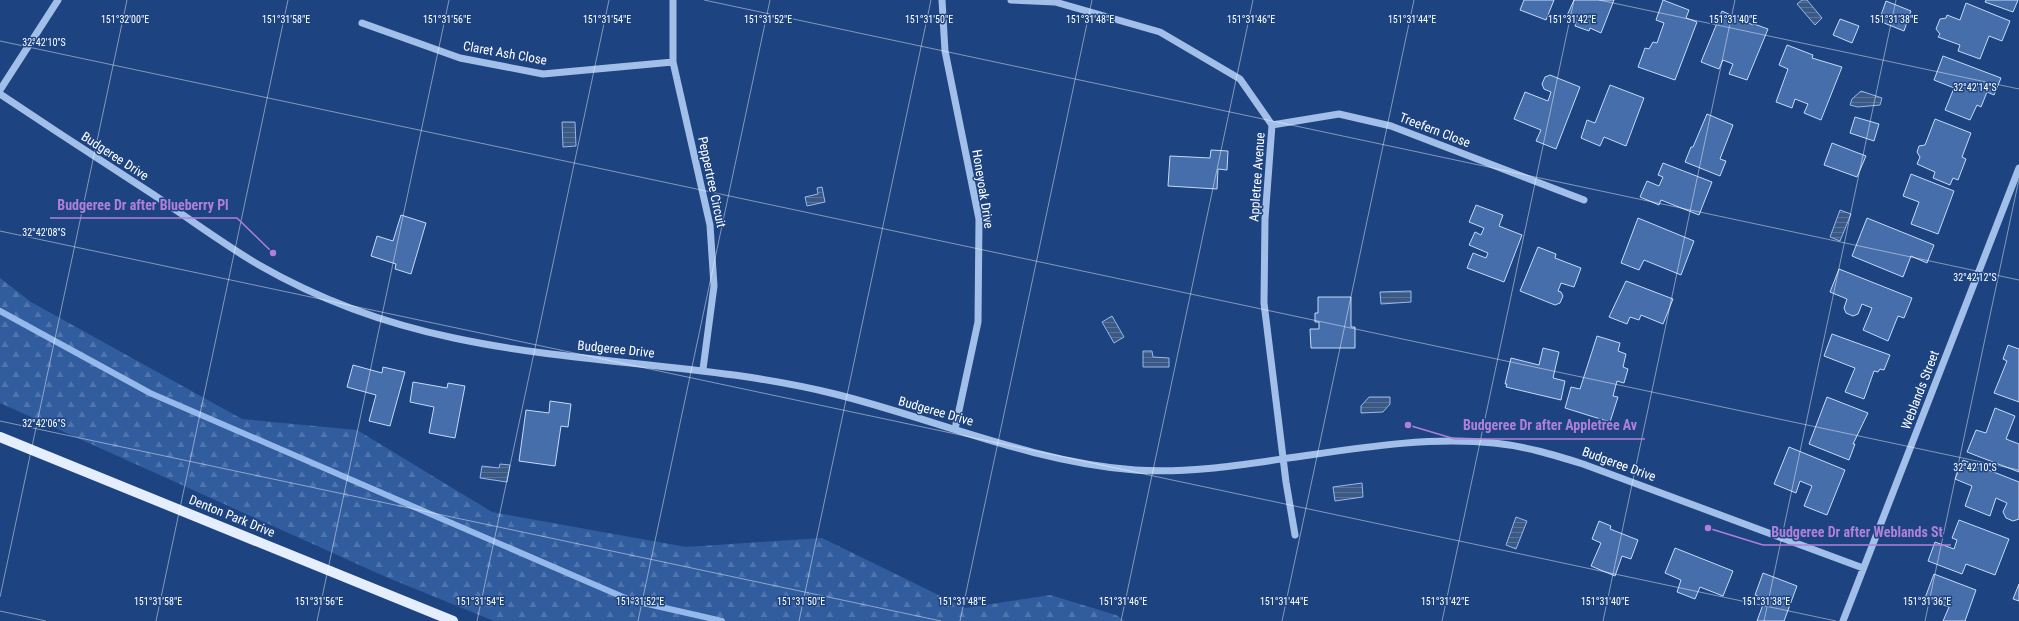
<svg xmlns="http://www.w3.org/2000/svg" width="2019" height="621" font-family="'Roboto Condensed',sans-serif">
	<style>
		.forest { fill: url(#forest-firs) }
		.water { fill: url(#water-rules); stroke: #95b9eb }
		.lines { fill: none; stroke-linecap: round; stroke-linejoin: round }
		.stream { stroke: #95b9eb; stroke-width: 6 }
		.building { fill: #466eab; stroke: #c6daf7 }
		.minor { stroke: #a2bfe9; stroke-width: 7 }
		.major { stroke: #e5eefe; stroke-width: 10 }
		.ticks { fill: none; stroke: #fff; stroke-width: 1; stroke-opacity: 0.45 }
		.labels { text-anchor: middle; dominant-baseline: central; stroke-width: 3; stroke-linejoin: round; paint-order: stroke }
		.street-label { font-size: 13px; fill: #fff; stroke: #1d4481 }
		.ticks-label { font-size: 10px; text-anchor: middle; fill: #fff; stroke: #1d4481; stroke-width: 3; stroke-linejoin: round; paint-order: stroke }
		.leader { fill: none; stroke: #b080d9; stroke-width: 1.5 }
		.callout-dot { fill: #b080d9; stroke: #1d4481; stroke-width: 1.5 }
		.callout-label { font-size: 14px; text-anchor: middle; font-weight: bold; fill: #b080d9; stroke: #1d4481; stroke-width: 3; stroke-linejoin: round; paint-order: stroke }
	</style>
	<defs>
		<pattern id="forest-firs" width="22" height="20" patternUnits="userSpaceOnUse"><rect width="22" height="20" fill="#315d9f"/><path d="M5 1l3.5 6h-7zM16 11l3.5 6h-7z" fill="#5075ad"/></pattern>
		<pattern id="water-rules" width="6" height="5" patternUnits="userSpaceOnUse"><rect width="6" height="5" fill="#3c5986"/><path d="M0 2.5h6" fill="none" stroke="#597298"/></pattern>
	</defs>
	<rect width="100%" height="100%" fill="#1d4481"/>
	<path class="forest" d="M0,278L31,302L242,419L357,430L492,512L686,547L822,538L965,608L1050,595L1116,615L1125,621H494L386,577L0,403Z"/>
	<path class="water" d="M1802,0H1807L1822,18L1815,25L1797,4Z
		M1861,91L1882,98L1880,105L1858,107L1850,105L1852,99Z
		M562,122H575L576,146L563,147Z
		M822,187L825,202L807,206L805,197L818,194L817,188Z
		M1840,210L1851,214L1840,241L1830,237Z
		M1411,291V302L1381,304L1380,292Z
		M1112,316L1124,337L1114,343L1102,322Z
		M1143,351H1152L1153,357L1169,358V367H1143Z
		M1369,397H1390V404L1383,412L1361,413V406Z
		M500,464L510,465L507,482L480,478L482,466L499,468Z
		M1362,483L1363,497L1335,501L1333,487Z
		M1516,517L1527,521L1516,549L1506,545Z"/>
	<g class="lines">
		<path class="stream" d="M0,311L150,393L630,600L722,621"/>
	</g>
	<path class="building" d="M1524,0H1554L1546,20L1520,10Z
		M1574,0H1614L1601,33L1590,28L1589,31L1575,26L1576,22L1566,18Z
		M1663,0L1689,10L1686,18L1697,22L1675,80L1638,67L1645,48L1649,49L1653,42L1657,43L1664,23L1656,20Z
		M1986,0H2018L2013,12L1985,2Z
		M1886,1L1911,11L1904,31L1879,21Z
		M1966,3L2010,21L2002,41L1989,36L1980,59L1958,51L1960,45L1938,37L1940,34L1936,29L1940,19L1946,18L1947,15L1960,20Z
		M1722,11L1753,25L1754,24L1768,29L1747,80L1729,74L1733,64L1723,60L1719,69L1701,62Z
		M1840,19L1859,26L1852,43L1833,35Z
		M1787,45L1813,55L1812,58L1842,67L1821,120L1804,113L1808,104L1795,99L1792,108L1776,102L1788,69L1779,65Z
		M1943,56L2001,78L1994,95L1987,92L1981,107L1977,105L1970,120L1945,110L1954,88L1934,80Z
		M1550,75L1580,87L1556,149L1536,141L1541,130L1514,119L1525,92L1548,101L1551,92L1544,89L1542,84L1545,77Z
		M1610,85L1644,98L1626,146L1604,137L1600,146L1581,138L1587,120L1595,123Z
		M1707,114L1733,125L1720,159L1726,161L1720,176L1685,162L1691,147H1693Z
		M1855,117L1879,124L1874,141L1850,133Z
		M1935,119L1971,133L1962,157L1966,159L1958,180L1953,178L1950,185L1933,178L1935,172L1917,164L1920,157L1917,152L1919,146L1925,145Z
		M1832,143L1866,156L1857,177L1824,165Z
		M1211,150L1228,151L1227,170L1218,169L1217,189L1168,186L1170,156L1210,158Z
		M1663,163L1712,182L1699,215L1661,200L1659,205L1640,197L1647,181L1659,186L1663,177L1658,175Z
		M1911,174L1954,191L1938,234L1911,224L1919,202L1903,196Z
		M1476,205L1503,215L1499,226L1522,235L1504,282L1467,268L1473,253L1486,258L1488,253L1469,245L1475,232L1481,235L1484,228L1469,222Z
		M401,215L426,223L411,274L395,269L396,264L371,256L377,236L393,241Z
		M1638,218L1694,241L1681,275L1644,260L1639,270L1621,263Z
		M1867,218L1934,245L1927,263L1911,256L1903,277L1852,256Z
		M1538,247L1556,254L1555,258L1581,268L1574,287L1561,283L1558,291L1561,292L1563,296L1560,303L1555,305L1520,291Z
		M1839,269L1912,298L1904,318L1898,316L1888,341L1863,330L1872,308L1862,304L1858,314L1853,316L1846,313L1844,308L1847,299L1830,292Z
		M1626,281L1673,299L1663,324L1641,315L1639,320L1630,317L1627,324L1609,317Z
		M1318,297H1351V327H1355V348H1311L1310,329H1319V322H1315V313H1318Z
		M1832,334L1890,355L1884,370L1880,369L1878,372L1874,371L1864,399L1845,392L1855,368L1824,356Z
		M1597,336L1620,343L1618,351L1626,354L1623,367L1628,369L1624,383L1617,381L1613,396L1618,397L1610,422L1565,408L1571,387L1580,389Z
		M2008,345L2019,349V402L1994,393L2007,361L2003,359Z
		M1543,348L1559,352L1553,378L1565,381L1561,400L1506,387L1507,384H1505L1511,358L1539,365Z
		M353,365L382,373L383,367L405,372L390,426L369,421L376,395L347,387Z
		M413,382L447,388L448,383L465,386L455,438L429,433L434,407L410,402Z
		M1827,397L1868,413L1853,444H1855L1849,460L1809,444Z
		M550,401L571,404L568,427L561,426L555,466L519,461L526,410L549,413Z
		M1995,408L2015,416L2006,439L2019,444V472L1967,452L1976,430L1986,433Z
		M1789,447L1845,470L1827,515L1804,506L1812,486L1800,481L1796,493L1774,484Z
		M1963,460L2019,482V519L2013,521L2006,518L2003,512L2007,503L1996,498L1990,516L1965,506L1972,486L1955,479Z
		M1959,520L2009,539L1995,575L1966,564L1962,574L1928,561L1935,542L1954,549L1957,540L1952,538Z
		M1599,521L1611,526L1610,529L1638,540L1631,559L1622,556L1615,576L1591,566L1601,543L1592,539Z
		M1675,548L1733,571L1723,596L1700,587L1695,599L1677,592L1681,580L1665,573Z
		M1763,573L1797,586L1784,621H1757L1765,599L1755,595Z
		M1934,574L1976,590L1965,621H1943L1949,607L1925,598Z
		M2019,584V601L2013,599Z"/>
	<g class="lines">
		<path class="minor" d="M673,0V62L710,225L714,286L703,369
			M942,0L945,51L979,219L978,322L955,429
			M1011,0L1055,2L1160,32L1240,79L1272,125L1265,219L1264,303L1286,482L1295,535
			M362,23L460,58L543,74L673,62
			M0,90L58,0
			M0,94C51,128 103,162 154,195C188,218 223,244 259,265C318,299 387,324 454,338C580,365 710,363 835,394C935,419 1031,462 1135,470C1194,474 1252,463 1310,455C1371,446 1433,437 1494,443C1525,446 1554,455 1583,464L1863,568
			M1272,125L1339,114L1391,126L1584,200
			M1843,621L2019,168"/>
		<path class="major" d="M0,437L453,621"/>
	</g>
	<path class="ticks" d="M704,0L2019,280M1599,0L2019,89M0,41L2019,470M0,231L1836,621M0,421L941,621M0,597L127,0M0,611L46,621M156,621L288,0M317,621L449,0M477,621L609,0M638,621L770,0M799,621L931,0M960,621L1092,0M1121,621L1253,0M1282,621L1414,0M1442,621L1574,0M1603,621L1735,0M1764,621L1896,0M1925,621L2019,179"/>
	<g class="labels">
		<g class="street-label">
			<text transform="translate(505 53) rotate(10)">Claret Ash Close</text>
			<text transform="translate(1435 130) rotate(21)">Treefern Close</text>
			<text transform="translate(115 156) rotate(33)">Budgeree Drive</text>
			<text transform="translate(1257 177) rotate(-86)">Appletree Avenue</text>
			<text transform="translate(712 182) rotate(78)">Peppertree Circuit</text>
			<text transform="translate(983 189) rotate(81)">Honeyoak Drive</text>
			<text transform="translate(616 349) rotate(6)">Budgeree Drive</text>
			<text transform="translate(1920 390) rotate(-69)">Weblands Street</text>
			<text transform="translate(936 411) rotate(16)">Budgeree Drive</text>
			<text transform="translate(1619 464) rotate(20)">Budgeree Drive</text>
			<text transform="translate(232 516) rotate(22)">Denton Park Drive</text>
		</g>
	</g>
	<g class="ticks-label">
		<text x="125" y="23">151°32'00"E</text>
		<text x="286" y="23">151°31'58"E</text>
		<text x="447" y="23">151°31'56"E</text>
		<text x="607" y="23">151°31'54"E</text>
		<text x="768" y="23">151°31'52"E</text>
		<text x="929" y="23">151°31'50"E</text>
		<text x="1090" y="23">151°31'48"E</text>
		<text x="1251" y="23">151°31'46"E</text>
		<text x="1412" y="23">151°31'44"E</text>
		<text x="1572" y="23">151°31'42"E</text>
		<text x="1733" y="23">151°31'40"E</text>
		<text x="1894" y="23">151°31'38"E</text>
		<text x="44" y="46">32°42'10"S</text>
		<text x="1975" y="91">32°42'14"S</text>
		<text x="44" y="236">32°42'08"S</text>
		<text x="1975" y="281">32°42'12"S</text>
		<text x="44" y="427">32°42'06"S</text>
		<text x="1975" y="471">32°42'10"S</text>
		<text x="158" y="605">151°31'58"E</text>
		<text x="319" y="605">151°31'56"E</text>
		<text x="480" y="605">151°31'54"E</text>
		<text x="640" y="605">151°31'52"E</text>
		<text x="801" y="605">151°31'50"E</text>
		<text x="962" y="605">151°31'48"E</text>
		<text x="1123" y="605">151°31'46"E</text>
		<text x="1284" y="605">151°31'44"E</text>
		<text x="1445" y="605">151°31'42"E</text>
		<text x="1605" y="605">151°31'40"E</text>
		<text x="1766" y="605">151°31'38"E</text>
		<text x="1927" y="605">151°31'36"E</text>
	</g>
	<path class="leader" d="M273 253L237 218H50M1408 425L1455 439H1645M1708 528L1763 545H1951"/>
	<g class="callout-dot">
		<circle cx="273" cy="253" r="4"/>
		<circle cx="1408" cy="425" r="4"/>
		<circle cx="1708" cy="528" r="4"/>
	</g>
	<g class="callout-label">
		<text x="143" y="210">Budgeree Dr after Blueberry Pl</text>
		<text x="1550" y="430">Budgeree Dr after Appletree Av</text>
		<text x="1857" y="537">Budgeree Dr after Weblands St</text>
	</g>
</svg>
